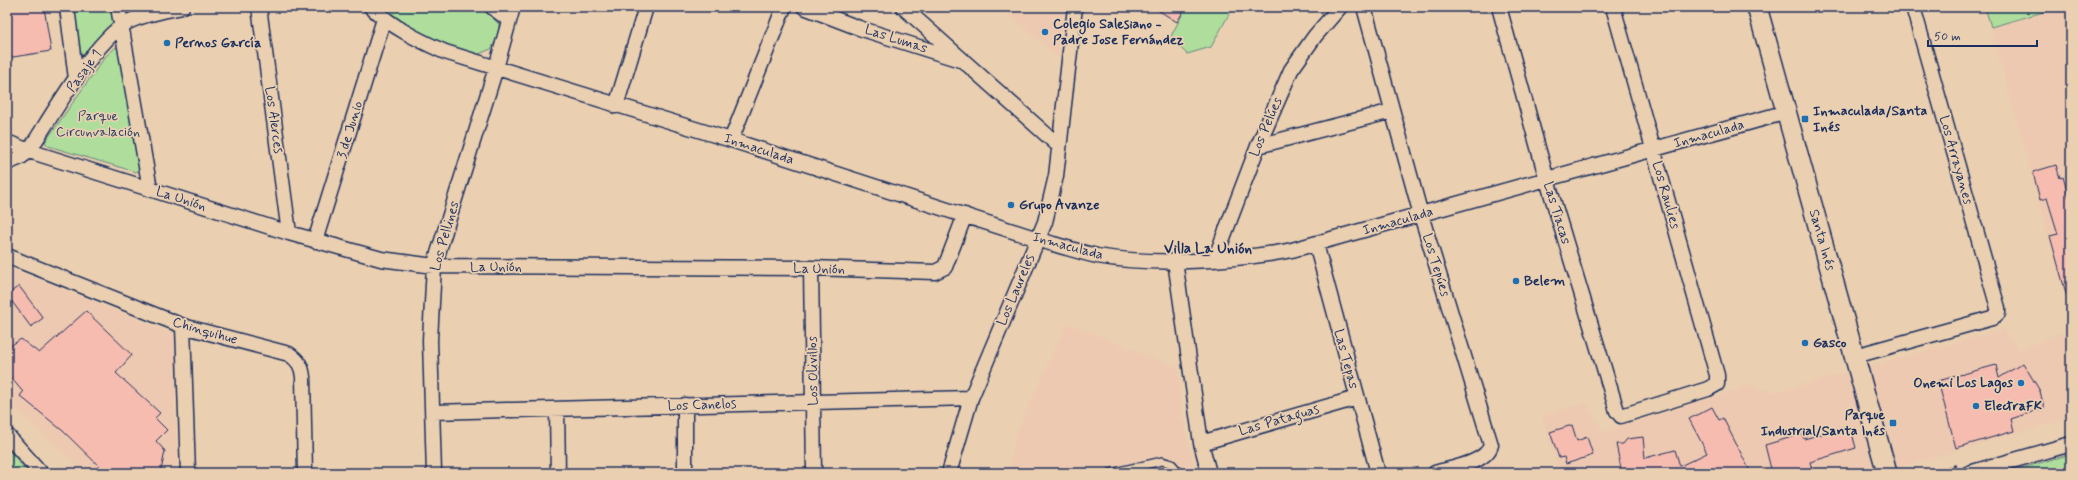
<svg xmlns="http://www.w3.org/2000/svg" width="2078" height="480" font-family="Mynerve,sans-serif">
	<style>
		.built { fill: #eec9b1 }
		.green { fill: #aedd9c; stroke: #64867d }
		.building { fill: #f7bcb0; stroke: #1b2f5e }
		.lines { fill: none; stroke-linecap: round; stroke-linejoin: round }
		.lane-casing { stroke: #1b2f5e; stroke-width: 10 }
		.street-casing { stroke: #1b2f5e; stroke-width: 17 }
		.secondary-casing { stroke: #1b2f5e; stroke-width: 22 }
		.path { stroke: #1b2f5e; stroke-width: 2.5; stroke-dasharray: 3 3; stroke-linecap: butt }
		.lane { stroke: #eacfb1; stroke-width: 7 }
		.street { stroke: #eacfb1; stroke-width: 14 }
		.secondary { stroke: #eacfb1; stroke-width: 19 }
		.poi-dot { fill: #1f6fb2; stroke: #eacfb1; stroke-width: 1.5 }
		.labels { text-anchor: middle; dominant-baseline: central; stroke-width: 3.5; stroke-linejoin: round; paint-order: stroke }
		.poi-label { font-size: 14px; font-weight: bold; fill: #1b2f5e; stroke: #eacfb1; text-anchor: start }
		.street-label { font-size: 14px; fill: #1b2f5e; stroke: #eacfb1 }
		.park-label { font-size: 14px; fill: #2a4064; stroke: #eacfb1 }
		.neighbourhood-label { font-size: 15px; font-weight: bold; fill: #1b2f5e; stroke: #eacfb1 }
	</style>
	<rect width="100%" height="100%" fill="#eacfb1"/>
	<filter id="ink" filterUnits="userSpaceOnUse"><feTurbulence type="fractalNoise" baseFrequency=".025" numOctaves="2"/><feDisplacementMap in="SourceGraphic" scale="8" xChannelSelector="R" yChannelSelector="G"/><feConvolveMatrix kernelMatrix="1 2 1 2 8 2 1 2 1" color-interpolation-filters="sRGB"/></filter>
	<g filter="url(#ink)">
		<path class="built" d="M1000,7H1064L1059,57Z
			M2061,7H2071V317L1991,27Z
			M7,267L176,335L175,405L177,473H85L24,416L7,395Z
			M1067,323L1178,368L1182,416L1195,473H1008L1016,435Z
			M2003,330L2019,349L2071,330V417L1880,473H1560L1542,415L1587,403L1602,432L1748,386L1776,392Z
			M1496,462L1515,473H1459Z"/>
		<path class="green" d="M73,7H113L115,23L86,55L82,56L80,53Z
			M381,7H481L499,24L498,37L491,49L479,54L434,40L410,27Z
			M1183,7H1233L1211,47L1187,54L1170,38L1181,17Z
			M1985,7H2061L1991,27Z
			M116,47L119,50L140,169L136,172L48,146L45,142L105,57Z
			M7,450H9L28,473H7Z
			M2071,454V473H2005Z"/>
		<path class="building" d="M21,7H44L51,51L7,58V9Z
			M1153,7H1186L1177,22Z
			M2056,165L2060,178L2063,177L2071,205V297H2067L2050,236L2058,234L2047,198L2040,200L2033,172Z
			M19,286L43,318L31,327L7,295Z
			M86,311L132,355L116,373L160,413L155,418L167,430L156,441L165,451L162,466L158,473H106L63,431L20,396L23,392L7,373V348L21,339L39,353Z
			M2023,363L2040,391L2044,408L2011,419L2014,431L1956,448L1938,381L1996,365L1999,378Z
			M1712,407L1719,420L1723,418L1751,473H1622L1616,444H1623L1627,439L1643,437L1645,458L1675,450L1680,466L1707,453L1689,419Z
			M1572,425L1577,441L1587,437L1593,455L1566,464L1564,457L1559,458L1550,432Z
			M1850,426L1856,448L1810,462L1813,473H1772L1765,445L1802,434L1804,439Z"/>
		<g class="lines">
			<defs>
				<path id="lane" d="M1110,473L1162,461L1172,464L1180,473"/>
				<path id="street" d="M67,7L76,79
					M118,7L150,189
					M259,7L289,233
					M371,7C392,27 418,40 445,52L731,140L1053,244C1068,248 1083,253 1097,256C1154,266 1236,261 1292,250L1787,112
					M492,7L509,20
					M804,7L859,28L960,60
					M903,7L1059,146
					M1364,7L1421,215L1491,445C1486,463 1452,468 1435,473
					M1499,7L1547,180L1617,411L1621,416L1708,389L1717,384V375L1613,7
					M616,106L646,7
					M731,140L784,7
					M7,142L29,151L289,233L381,259L434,266L811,268L935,272L945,267L965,215
					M1258,146L1392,111
					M7,163L21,157L29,151C51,117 93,43 126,23C143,14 164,11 182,7
					M315,241L384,19
					M1316,244L1378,473
					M7,256L183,326L289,354C298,360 302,366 303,377L305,473
					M1215,259L1258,146L1291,70L1315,36L1340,7
					M1175,261L1201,443L1209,473
					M811,268L814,473
					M183,326L188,473
					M1855,356L1992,318L1998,313V308L1913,7
					M685,405V473
					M557,409L558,473
					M433,412L971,398
					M7,435L41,473
					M1201,443L1357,398
					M434,473L430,340L434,266L496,68L513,7
					M949,473L971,398L1045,222L1056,176L1075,7
					M1969,473L2071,444"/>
				<path id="secondary" d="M1757,7L1887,473"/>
			</defs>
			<use href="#lane" class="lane-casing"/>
			<use href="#street" class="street-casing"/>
			<use href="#secondary" class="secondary-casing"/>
			<path class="path" d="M1930,473L1957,465
				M2053,473L2071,468"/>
			<use href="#lane" class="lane"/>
			<use href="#street" class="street"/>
			<use href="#secondary" class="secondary"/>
		</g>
	</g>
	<g class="poi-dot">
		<circle cx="1045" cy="32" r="4"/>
		<circle cx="167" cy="43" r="4"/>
		<rect x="1801" y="115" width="8" height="8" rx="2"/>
		<circle cx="1011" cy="205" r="4"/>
		<circle cx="1516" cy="281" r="4"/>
		<circle cx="1805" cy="343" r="4"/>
		<circle cx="2021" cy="383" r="4"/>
		<circle cx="1976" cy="406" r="4"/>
		<rect x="1889" y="419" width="8" height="8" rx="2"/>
	</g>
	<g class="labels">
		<g class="poi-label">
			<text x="1053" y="24">Colegio Salesiano -<tspan x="1053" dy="16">Padre Jose Fernández</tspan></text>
			<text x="175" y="43">Pernos García</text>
			<text x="1813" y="111">Inmaculada/Santa<tspan x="1813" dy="16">Inés</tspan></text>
			<text x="1019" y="205">Grupo Avanze</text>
			<text x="1524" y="281">Belem</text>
			<text x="1813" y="343">Gasco</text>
			<text x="2013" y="383" text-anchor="end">Onemi Los Lagos</text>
			<text x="1984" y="406">ElectraFK</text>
			<text x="1885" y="415" text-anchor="end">Parque<tspan x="1885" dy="16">Industrial/Santa Inés</tspan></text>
		</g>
		<g class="street-label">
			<text transform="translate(896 39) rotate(18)">Las Lumas</text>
			<text transform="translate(84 71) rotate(-54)">Pasaje 1</text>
			<text transform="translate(274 120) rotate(82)">Los Alerces</text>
			<text transform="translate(1266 127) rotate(-67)">Los Pelúes</text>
			<text transform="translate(350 130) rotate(-73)">3 de Junio</text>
			<text transform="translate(1709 134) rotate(-16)">Inmaculada</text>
			<text transform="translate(759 149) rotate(18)">Inmaculada</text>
			<text transform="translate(1956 160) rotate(74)">Los Arrayanes</text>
			<text transform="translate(1666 195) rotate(74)">Los Raulies</text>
			<text transform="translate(181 199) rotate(18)">La Unión</text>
			<text transform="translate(1557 213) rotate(73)">Las Tiacas</text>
			<text transform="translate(1398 221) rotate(-16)">Inmaculada</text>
			<text transform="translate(445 236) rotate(-74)">Los Pellines</text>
			<text transform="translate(1822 240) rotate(74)">Santa Inés</text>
			<text transform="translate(1068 246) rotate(15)">Inmaculada</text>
			<text transform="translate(1436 265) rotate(73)">Los Tepúes</text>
			<text x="496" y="267">La Unión</text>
			<text transform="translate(819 269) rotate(1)">La Unión</text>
			<text transform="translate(1016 290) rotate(-67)">Los Laureles</text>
			<text transform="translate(205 331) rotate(16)">Chinquihue</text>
			<text transform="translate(1346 359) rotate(75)">Las Tepas</text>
			<text transform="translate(813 371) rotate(-91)">Los Olivillos</text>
			<text transform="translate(702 405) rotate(-2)">Los Canelos</text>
			<text transform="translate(1279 420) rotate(-16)">Las Pataguas</text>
		</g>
		<g class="park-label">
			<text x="98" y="116">Parque<tspan x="98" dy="16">Circunvalación</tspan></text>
		</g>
		<g class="neighbourhood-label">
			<text x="1208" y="249">Villa La Unión</text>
		</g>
	</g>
	<rect width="2078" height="480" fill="none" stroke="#eacfb1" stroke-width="24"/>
	<rect x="12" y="12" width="2054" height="456" fill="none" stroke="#1b2f5e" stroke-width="1.5" filter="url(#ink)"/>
	<path d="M1928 40v6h109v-6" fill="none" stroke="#1b2f5e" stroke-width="2"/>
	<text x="1934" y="40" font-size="12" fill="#1b2f5e" stroke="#eacfb1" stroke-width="3" paint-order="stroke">50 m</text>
</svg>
